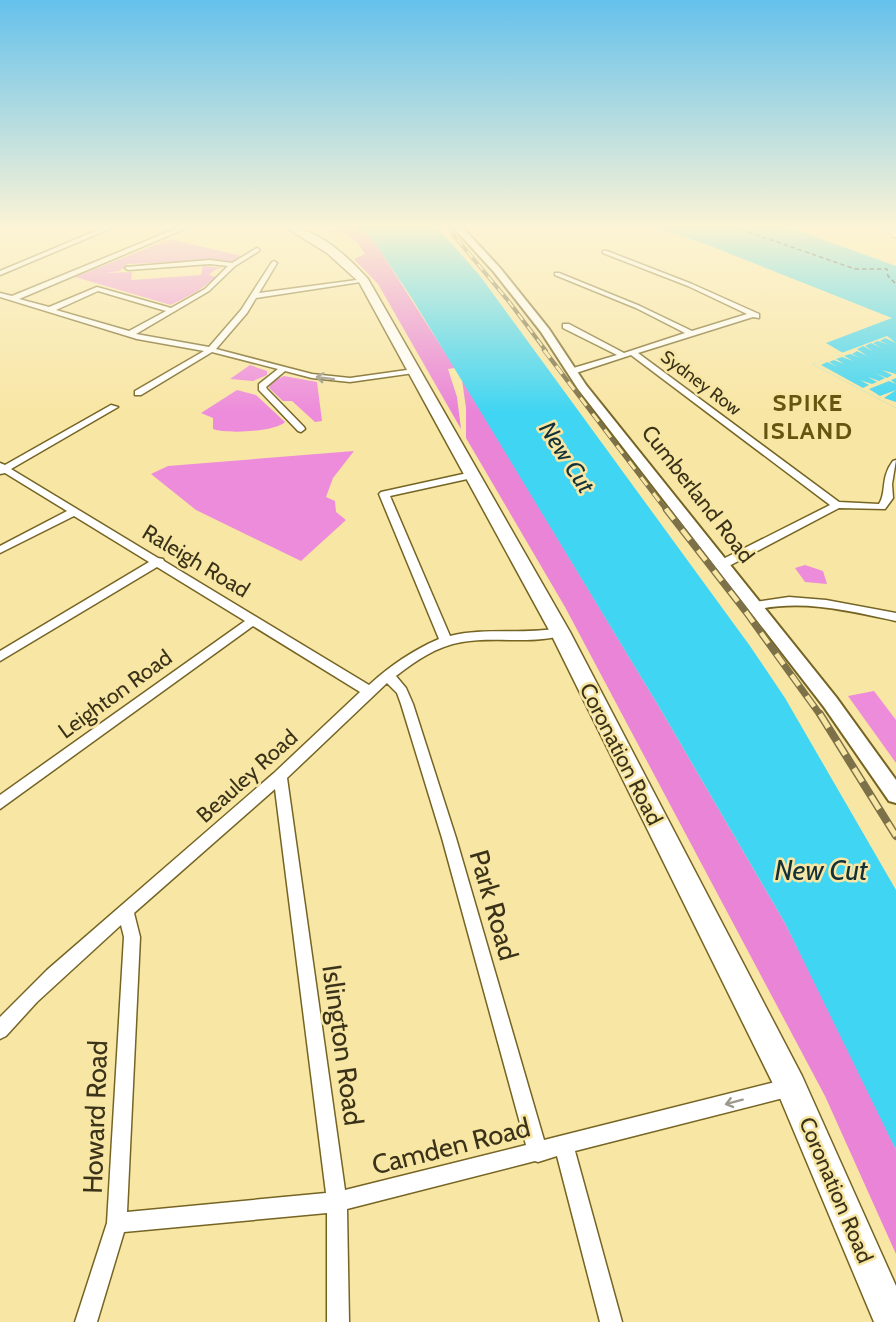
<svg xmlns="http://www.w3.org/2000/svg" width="896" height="1322" font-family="Cabin,sans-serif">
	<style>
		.green { fill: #ed8cdb }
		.forest { fill: #e984d7 }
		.water { fill: #40d5f2 }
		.pier { fill: #f8e6a4 }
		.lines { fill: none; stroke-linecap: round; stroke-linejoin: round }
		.ferry { stroke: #133138; stroke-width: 1.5; stroke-dasharray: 4.5 3; stroke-linecap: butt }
		.minor-casing { stroke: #756423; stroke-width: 3 }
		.tertiary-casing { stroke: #756423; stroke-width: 4 }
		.primary-casing { stroke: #756423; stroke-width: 2 }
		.trunk-casing { stroke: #756423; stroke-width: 3 }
		.minor { fill: #fff; fill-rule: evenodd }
		.tertiary { fill: #fff; fill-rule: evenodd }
		.primary { fill: #fff; fill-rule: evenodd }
		.trunk { fill: #fff; fill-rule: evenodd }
		.rail-far3-casing { stroke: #7d7149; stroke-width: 4 }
		.rail-far2-casing { stroke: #7d7149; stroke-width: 4.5 }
		.rail-far1-casing { stroke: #7d7149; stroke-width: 7 }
		.rail-casing { stroke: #7d7149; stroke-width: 8 }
		.rail-far3 { stroke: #f8e6a4; stroke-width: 2; stroke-dasharray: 8; stroke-linecap: butt }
		.rail-far2 { stroke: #f8e6a4; stroke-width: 3; stroke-dasharray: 10; stroke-linecap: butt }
		.rail-far1 { stroke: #f8e6a4; stroke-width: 4.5; stroke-dasharray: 13; stroke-linecap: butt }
		.rail { stroke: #f8e6a4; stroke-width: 5; stroke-dasharray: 16; stroke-linecap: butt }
		.oneway { stroke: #9d998c }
		.labels { text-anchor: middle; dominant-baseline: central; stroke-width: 5; stroke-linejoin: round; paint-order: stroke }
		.far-street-label { font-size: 18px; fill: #3b3319; stroke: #f8e6a4 }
		.street-label { font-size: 22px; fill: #3b3319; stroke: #f8e6a4 }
		.far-district-label { font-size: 24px; font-weight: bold; letter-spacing: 1.5px; fill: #655510; stroke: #f8e6a4 }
		.water-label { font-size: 24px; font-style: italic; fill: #133138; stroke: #f8e6a4 }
		.near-street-label { font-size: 27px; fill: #3b3319; stroke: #f8e6a4 }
		.near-water-label { font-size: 28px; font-style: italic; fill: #133138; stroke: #f8e6a4 }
	</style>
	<rect width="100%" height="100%" fill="#f8e6a4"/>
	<path class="green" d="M170,239L241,256L231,262L215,260L128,264L119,271L105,273L132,272L131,280L201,275L203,266L223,268L216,269L209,275L216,277L198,291L171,305L75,277Z
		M250,365L267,371V375L253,381L230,379Z
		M284,376L317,382L322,421L315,422L292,401H283L269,388L271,382Z
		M237,390L256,395L285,422C275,432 226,434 213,429V418L201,413Z
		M354,451L333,478L326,497L335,501L336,512L346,520L301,561L196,510L151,474L168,466Z
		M805,565L823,571L827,584L805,582L795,568Z
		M874,691L896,720V763L848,696Z"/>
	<path class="forest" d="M342,227H360L375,243L455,368L448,369L457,397L461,429L378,284L354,259L365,254L357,242L342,231L327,233Z
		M462,380L661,710L785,923L859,1071L896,1150V1254L825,1096L565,607L466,438V408Z"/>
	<path class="water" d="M360,227H437L480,276L750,646L785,698L896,890V1150L785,923L661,710L413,300L375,243Z
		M653,227H788L896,266V408L812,364L843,353L826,343L892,318L703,243Z"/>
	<path class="pier" d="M887,336L896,343L885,338L880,341L889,345L878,341L873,343L882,348L871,343L865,346L873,351L863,346L857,349L867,356L857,351L852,354L861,358L850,354L844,356L853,361L842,357L836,359L844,364L834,360L829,362L838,367L827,362L821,365L863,388L869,385L860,380L872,384L877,382L868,377L879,381L885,378L875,373L887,378L892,375L882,370L896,374V378L891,380L896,384L889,381L869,389L880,396L896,390L884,398L896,402V408L812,364Z"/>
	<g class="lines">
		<path class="ferry" d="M734,227L855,269H887L888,276L896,284"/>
		<defs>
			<path id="minor" d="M105,227H114L0,275V271Z
				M180,227H189L19,299L49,307L97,287L171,308L205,289L228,266L210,264L128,270L125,268L126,267L210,260L232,263L257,248L259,249V251L235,266L209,291L136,334L209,347L241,310L272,262L274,261L277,263L259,293L364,279L367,281L256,298L247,313L216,349L312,374L350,378L414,369L418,371L414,373L350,382L312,378L285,371L266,387L267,389L304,427L305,429L301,432L298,431L259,390V384L278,369L212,352L141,395H135V391L204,351L137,339L0,297V293L12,296ZM98,291L166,311L129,331L56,310Z
				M603,251H607L692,284L759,314V318L753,317L638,353L839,502L879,504C887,492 880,478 893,461L896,460L892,484L893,498L885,509L839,508L727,567H719L718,564L719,561L830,505L631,355L576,373H570V369L617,355L563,328V324H569L624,353L685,333L636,308L555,275V273H559L640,306L692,331L747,314L688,286L603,253Z
				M111,405L118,407L11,469L158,558L163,559L164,561L369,685C390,666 413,650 439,639L379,494L381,492L472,472L477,475L472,478L390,496L450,636C486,627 523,635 560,628L566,632L564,635C530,645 496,636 462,642C437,646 415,661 396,676L406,688L413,704L456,838L544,1140L791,1078L797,1081L800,1087L797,1093L791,1096L575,1151L622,1322H600L557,1156L538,1162L535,1161L347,1209L349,1322H327V1213L124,1232L97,1322H75L107,1223L124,937L121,925L37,1002L6,1036L0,1039V1017L47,970L274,773L360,692L253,626L0,809V795L245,621L157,567L0,661V651L149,562L74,516L0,553V546L67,511L5,473L0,474V463L5,465ZM387,683L397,693L401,704L442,838L526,1145L345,1190L287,778ZM275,789L326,1193L127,1212L140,937L134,913Z
				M789,597L826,600L896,613V621C849,611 803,599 755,610L749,606L755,602Z"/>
			<path id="tertiary" d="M453,227H462L500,268L549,329L586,385L836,697L896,780V803L889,801L824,707L578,389L541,332L494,272Z"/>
			<path id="primary" d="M886,227H896V238L893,237Z"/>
			<path id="trunk" d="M285,227C317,227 347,256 368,279L570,632L802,1076L896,1286V1322H874L780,1098L550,632L359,282L327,253Z"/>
		</defs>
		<use href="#minor" class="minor-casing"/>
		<use href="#tertiary" class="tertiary-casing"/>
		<use href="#primary" class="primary-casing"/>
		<use href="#trunk" class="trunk-casing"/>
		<use href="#minor" class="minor"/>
		<use href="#tertiary" class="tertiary"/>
		<use href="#primary" class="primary"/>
		<use href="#trunk" class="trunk"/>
		<defs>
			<path id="rail-far3" d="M447,227L510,303L546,351"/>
			<path id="rail-far2" d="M544,350L667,511"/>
			<path id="rail-far1" d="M666,509L746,612L821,716"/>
			<path id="rail" d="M820,714L896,836"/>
		</defs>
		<use href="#rail-far3" class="rail-far3-casing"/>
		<use href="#rail-far2" class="rail-far2-casing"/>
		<use href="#rail-far1" class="rail-far1-casing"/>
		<use href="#rail" class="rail-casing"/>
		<use href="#rail-far3" class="rail-far3"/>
		<use href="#rail-far2" class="rail-far2"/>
		<use href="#rail-far1" class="rail-far1"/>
		<use href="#rail" class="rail"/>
	</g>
	<defs><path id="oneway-shaft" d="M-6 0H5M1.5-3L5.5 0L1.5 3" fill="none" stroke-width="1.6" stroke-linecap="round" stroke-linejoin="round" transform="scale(1.5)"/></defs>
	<g class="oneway">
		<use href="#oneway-shaft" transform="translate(325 378) rotate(-173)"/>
		<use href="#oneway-shaft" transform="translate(734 1102) rotate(165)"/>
	</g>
	<linearGradient id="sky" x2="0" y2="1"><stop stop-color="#65c1ec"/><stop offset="0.55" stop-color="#fcf4d6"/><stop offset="1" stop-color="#fcf4d6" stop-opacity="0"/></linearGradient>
	<rect width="896" height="412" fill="url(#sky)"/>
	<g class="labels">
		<g class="far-street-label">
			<text transform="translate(701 383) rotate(37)">Sydney Row</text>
		</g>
		<g class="street-label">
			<text transform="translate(698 494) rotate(52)">Cumberland Road</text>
			<text transform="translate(196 561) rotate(31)">Raleigh Road</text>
			<text transform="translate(115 694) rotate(-36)">Leighton Road</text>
			<text transform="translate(621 754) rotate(63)">Coronation Road</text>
			<text transform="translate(247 776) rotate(-42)">Beauley Road</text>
			<text transform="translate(836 1190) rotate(67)">Coronation Road</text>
		</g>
		<g class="far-district-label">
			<text x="808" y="402">SPIKE<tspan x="808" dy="28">ISLAND</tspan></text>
		</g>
		<g class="water-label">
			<text transform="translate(567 457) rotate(57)">New Cut</text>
		</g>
		<g class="near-street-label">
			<text transform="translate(494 905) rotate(74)">Park Road</text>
			<text transform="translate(343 1045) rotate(82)">Islington Road</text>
			<text transform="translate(95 1117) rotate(-88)">Howard Road</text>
			<text transform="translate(451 1146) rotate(-14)">Camden Road</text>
		</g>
		<g class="near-water-label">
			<text x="821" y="870">New Cut</text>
		</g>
	</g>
</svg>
